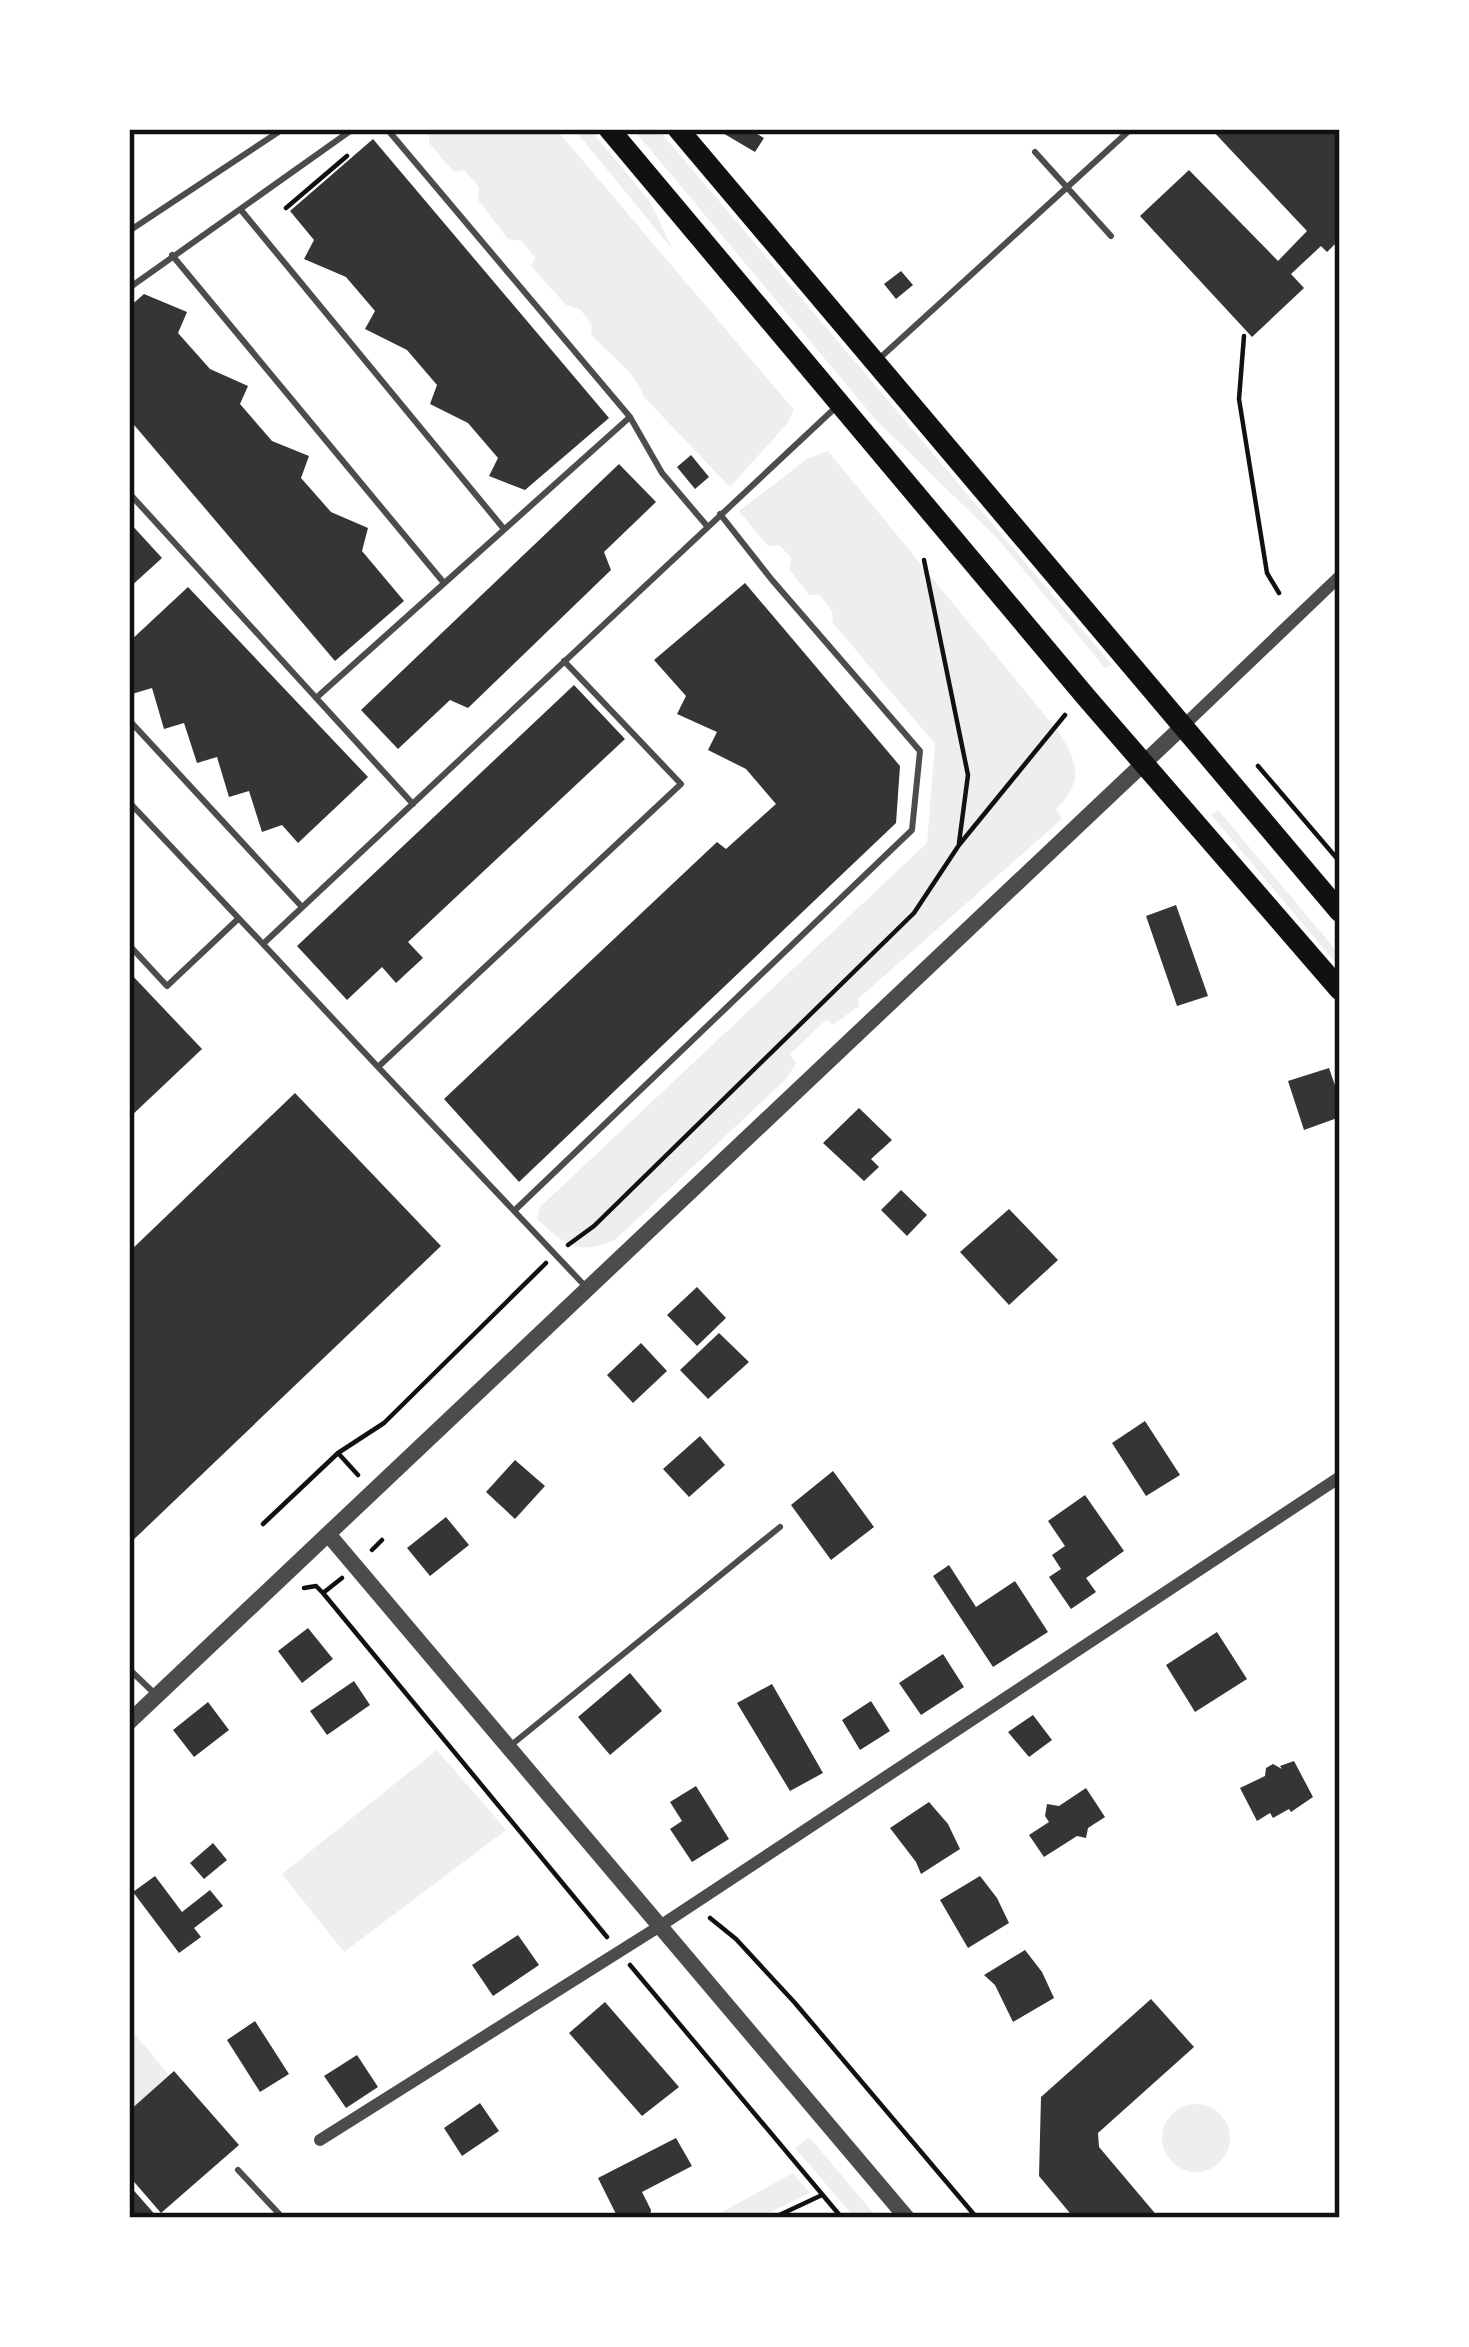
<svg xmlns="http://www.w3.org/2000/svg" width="1469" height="2347" font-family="Montserrat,sans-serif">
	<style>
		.green { fill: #eee }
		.building { fill: #353535 }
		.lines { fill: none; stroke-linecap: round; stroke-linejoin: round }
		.path { stroke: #111; stroke-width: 4.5 }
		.service { stroke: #4c4c4c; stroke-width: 6 }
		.minor { stroke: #4c4c4c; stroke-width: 12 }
		.tertiary { stroke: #4c4c4c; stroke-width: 16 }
		.primary { stroke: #111; stroke-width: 21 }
		.neatline { fill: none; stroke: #111; stroke-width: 4.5 }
	</style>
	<rect width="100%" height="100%" fill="#fff"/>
	<path class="green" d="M429,129H556L794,410L786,425L730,487L643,396C638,374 607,353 591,334L592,325L580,309L566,305L531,266L535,258L522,241L508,239L478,200L479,187L464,170L454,172L429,143Z
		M574,129H590L650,202L673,250Z
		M633,129H658L1112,665L1105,668L998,539L876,420Z
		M828,451L1057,730C1078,761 1085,781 1056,809L1062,819L858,999L859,1006L833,1025L827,1019L790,1054L796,1063L787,1078L615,1240C577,1256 566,1245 537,1219L540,1207L927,843L935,744L833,623L832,611L820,595H809L789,569L791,558L779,545L768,546L739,511L807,459Z
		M1218,810L1340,955V968L1211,815Z
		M437,1750L506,1830L344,1952L282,1874Z
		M129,2027L169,2075L129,2111Z
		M1162 2138a34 34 0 1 1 68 0a34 34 0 1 1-68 0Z
		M809,2137L878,2218H855L795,2148Z
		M793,2173L810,2193L758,2218H711Z"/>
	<path class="building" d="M716,129H749L764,138L755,152Z
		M1211,129H1340V239L1327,252L1321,246L1291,274L1304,288L1252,337L1140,216L1189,170L1278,261L1307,231Z
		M373,139L609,418L525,490L489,476L498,458L468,423L430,404L437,385L407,350L365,329L375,311L346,277L304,259L314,240L290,211Z
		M901,271L913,285L896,299L884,284Z
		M144,294L187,312L178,333L210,369L248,386L240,404L272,441L309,456L301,478L331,512L368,528L362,551L404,601L335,661L129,419V307Z
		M691,455L709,477L695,489L677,467Z
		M619,464L656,502L604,552L611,570L468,708L450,700L398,749L361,710Z
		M129,522L162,558L129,588Z
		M745,583L900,766L896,823L519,1182L444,1099L717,842L726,849L776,804L746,769L708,750L717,732L677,714L686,696L654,660Z
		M188,587L368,777L298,843L282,825L262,832L249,791L229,797L217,757L197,763L184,723L164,729L152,688L132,694L129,642Z
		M574,685L625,739L408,942L423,958L396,983L382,967L347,1000L297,946Z
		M1176,905L1208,996L1177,1006L1146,916Z
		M129,972L202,1049L129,1118Z
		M1329,1068L1340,1100V1117L1304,1130L1288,1081Z
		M295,1093L441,1246L129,1544V1252Z
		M859,1108L892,1140L871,1159L879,1167L864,1181L823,1143Z
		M901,1190L927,1215L907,1236L881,1210Z
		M1009,1209L1058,1260L1009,1305L960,1252Z
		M697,1287L726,1318L697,1346L667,1315Z
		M719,1333L749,1362L708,1399L680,1370Z
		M641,1343L667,1371L633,1403L607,1375Z
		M1145,1421L1180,1475L1146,1496L1112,1443Z
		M700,1436L725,1465L689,1497L663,1469Z
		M515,1460L545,1486L515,1519L486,1492Z
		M833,1471L874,1527L831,1560L791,1505Z
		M1085,1495L1124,1551L1086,1578L1096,1592L1071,1609L1049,1577L1061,1569L1052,1555L1065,1546L1048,1521Z
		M446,1517L469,1545L430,1576L407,1548Z
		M949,1565L976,1607L1015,1581L1048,1632L993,1667L933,1576Z
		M308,1628L333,1659L302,1683L278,1651Z
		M1217,1632L1247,1679L1195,1712L1166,1665Z
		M943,1654L964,1687L921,1715L899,1683Z
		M630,1673L662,1711L610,1755L578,1717Z
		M354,1681L370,1705L327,1735L310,1711Z
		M772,1684L823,1773L790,1791L737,1703Z
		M871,1701L890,1731L860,1750L842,1720Z
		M208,1702L229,1730L194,1757L173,1730Z
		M1033,1715L1052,1740L1029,1757L1008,1732Z
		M1294,1761L1313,1797L1291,1812L1289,1809L1273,1818L1270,1813L1257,1821L1240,1788L1265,1776L1266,1768L1273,1764L1282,1769L1280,1766Z
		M696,1786L729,1839L692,1862L670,1829L682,1821L670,1802Z
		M1086,1788L1105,1817L1088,1828L1086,1838L1077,1836L1044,1857L1029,1835L1049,1822L1045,1816L1047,1804L1059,1806Z
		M929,1802L948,1824L960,1849L921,1874L916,1862L890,1828Z
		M213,1843L227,1860L204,1879L190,1863Z
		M155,1876L182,1912L210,1890L223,1906L194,1928L201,1937L179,1953L133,1892Z
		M980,1876L997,1898L1009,1923L968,1948L940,1900Z
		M518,1935L539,1965L493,1996L472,1965Z
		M1025,1950L1042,1972L1054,1998L1013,2022L995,1985L984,1975Z
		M1151,1999L1194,2047L1098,2133L1099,2147L1159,2218H1074L1039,2176L1041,2097Z
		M605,2002L679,2087L642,2116L569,2033Z
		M255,2021L289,2074L260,2092L227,2040Z
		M357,2055L378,2087L346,2108L324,2076Z
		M174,2071L239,2145L161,2213L129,2176V2111Z
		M480,2103L499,2131L462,2156L444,2128Z
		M676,2138L692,2166L642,2192L651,2210L650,2218H618L598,2178Z
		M129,2185L158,2218H129Z"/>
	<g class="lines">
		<path class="path" d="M286,208L347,156
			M1244,336L1239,399L1267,573L1279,593
			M924,560L968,775L959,843
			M1258,766L1340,862
			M568,1245L594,1226L914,913L959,845L1065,715
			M338,1453L384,1423L546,1263
			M263,1524L338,1453L358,1475
			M372,1550L382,1540
			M304,1588L316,1586L323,1593L607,1937
			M323,1593L342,1578
			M710,1918L736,1939L795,2003L977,2218
			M630,1965L842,2218
			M773,2218L822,2195"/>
		<path class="service" d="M387,129L630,417L662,473L707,526
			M1035,152L1111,236
			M241,210L504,529
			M129,231L283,129
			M172,255L444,583
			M129,288L353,129
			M881,357L1131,129
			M129,493L413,804
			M564,661L681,784L378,1067L263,944L834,409
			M316,698L630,417
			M129,720L302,907
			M129,802L263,944
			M129,945L167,986L238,919
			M378,1067L586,1287
			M514,1211L912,830L920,751L772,580L720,514
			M129,1669L155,1694
			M510,1746L780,1527
			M238,2170L283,2218"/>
		<path class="minor" d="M1181,728L1340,576
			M320,2140L660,1926L1340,1477"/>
		<path class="tertiary" d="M328,1534L907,2218
			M129,1722L1181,728"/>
		<path class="primary" d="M609,129L1086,697L1340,990
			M678,129L1340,912"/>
	</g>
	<rect width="1469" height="2347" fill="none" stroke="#ffffff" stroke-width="264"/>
	<rect x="132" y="132" width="1205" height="2083" class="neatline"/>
</svg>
